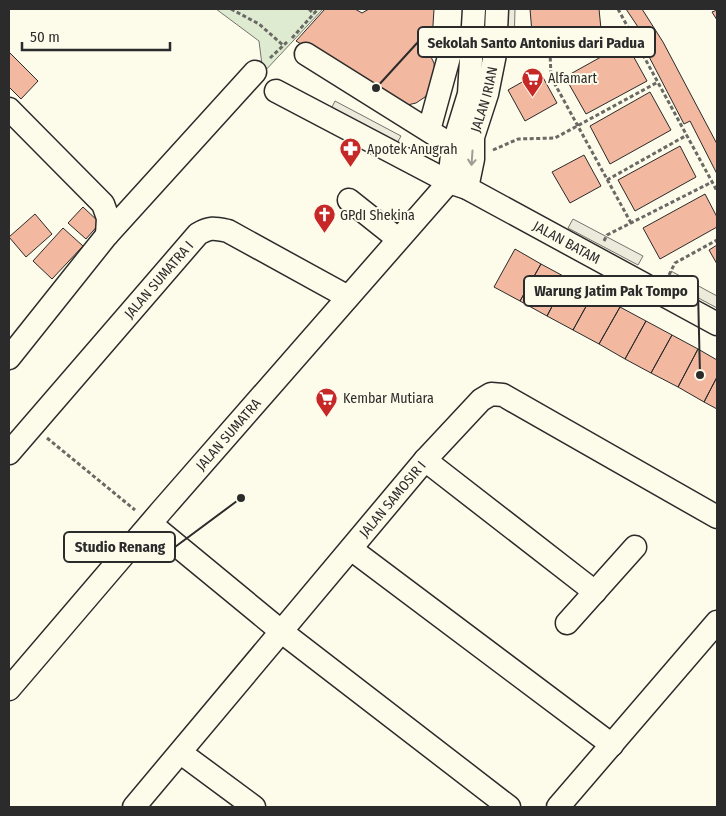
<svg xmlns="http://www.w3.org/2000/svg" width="726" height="816" font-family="'Fira Sans Condensed',sans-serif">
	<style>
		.green { fill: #deebd1; stroke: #74746e }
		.parking { fill: #eceadb; stroke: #74746e }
		.building { fill: #f2b8a0; stroke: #2b2b2b }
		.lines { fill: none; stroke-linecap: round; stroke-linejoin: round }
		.minor-casing { stroke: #2b2b2b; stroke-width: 25 }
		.path { stroke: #6a6964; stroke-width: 3; stroke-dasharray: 4 2.5; stroke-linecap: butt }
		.minor { stroke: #fdfbea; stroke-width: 22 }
		.oneway { stroke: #9e9d94 }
		.labels { text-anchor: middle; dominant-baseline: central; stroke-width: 4; stroke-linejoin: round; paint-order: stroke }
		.poi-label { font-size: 14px; fill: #2b2b2b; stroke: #fdfbea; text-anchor: start }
		.street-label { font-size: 14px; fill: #2b2b2b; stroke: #fdfbea }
		.leader { fill: none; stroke: #2b2b2b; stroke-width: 2 }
		.callout-dot { fill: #2b2b2b; stroke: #fdfbea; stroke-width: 2 }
		.callout { fill: #fdfbea; stroke: #2b2b2b; stroke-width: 2 }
		.callout-label { font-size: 15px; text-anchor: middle; font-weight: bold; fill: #2b2b2b }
	</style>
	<rect width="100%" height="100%" fill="#fdfbea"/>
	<path class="green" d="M216,9H323L263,73L259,41Z"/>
	<path class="parking" d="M504,9H515L514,48H503Z
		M335,101L401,136L395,147L329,113Z
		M573,219L643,256L638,265L568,228Z
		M671,271L717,296V308L667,281Z"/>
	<path class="building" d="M325,9H355L362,13L369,9H434L431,57L434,63L435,74L433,87L425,97L416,103L403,106L378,89L296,41Z
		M530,9H599L602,39L533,45Z
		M626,9H642L663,42L717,144V174L690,121L684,124L644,47L650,45Z
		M717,10V20L712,12Z
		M626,43L647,81L586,114L565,77Z
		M9,52L38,81L21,99L9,87Z
		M540,72L557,103L525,121L508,90Z
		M650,92L671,130L610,164L590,126Z
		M680,146L696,177L635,211L618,180Z
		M584,155L601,186L570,203L552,172Z
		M705,194L717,217V227L660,259L643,228Z
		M83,207L100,223L86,239L68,223Z
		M35,214L52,234L26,257L9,237Z
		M63,228L83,246L52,279L33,261Z
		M717,245V264L709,250Z
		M515,249L541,264L520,301L494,287Z
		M541,264L567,278L547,316L520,301Z
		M567,278L594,292L573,330L547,316Z
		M594,292L620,307L599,344L573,330Z
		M620,307L646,321L625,359L599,344Z
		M646,321L672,335L651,373L625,359Z
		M672,335L698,349L678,387L651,373Z
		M698,349L717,360V377L704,402L678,387Z
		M717,377V409L704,402Z"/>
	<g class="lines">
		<defs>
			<g id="minor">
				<path d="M306,54L453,146"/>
				<path id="s1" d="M276,91L449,182L467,188L717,324"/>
				<path d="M9,109L103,204L108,218L107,235"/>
				<path d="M429,130L452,46"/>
				<path d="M449,182L453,146L469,94L474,9"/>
				<path id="s2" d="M467,188L473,159V137L487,94L495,54L497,9"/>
				<path d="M349,200L398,239"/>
				<path d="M9,358L107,235L255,72"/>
				<path id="s3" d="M9,453L198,234C210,227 214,228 228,231L348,297"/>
				<path d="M425,460L595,592"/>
				<path d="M151,524L282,632L509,807"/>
				<path d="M351,549L612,745"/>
				<path d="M567,623L635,547"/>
				<path id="s4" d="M9,689L162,510L449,182"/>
				<path d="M181,753L254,807"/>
				<path id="s5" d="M134,807L425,460L481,400L491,394L503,395L717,517"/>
				<path d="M558,807L717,622"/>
			</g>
		</defs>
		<use href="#minor" class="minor-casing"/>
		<path class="path" d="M231,9L259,24L284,46
			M309,9L314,14
			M618,9L717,191
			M292,38L318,9
			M550,51L551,77L631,223
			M514,53L600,50L632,34
			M270,58L287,42
			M493,150L518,139L555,138L658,82
			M607,180L687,135
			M604,241L607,235L712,182
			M669,275L675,263L717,240
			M47,438L135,510"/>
		<use href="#minor" class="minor"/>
	</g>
	<defs><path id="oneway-shaft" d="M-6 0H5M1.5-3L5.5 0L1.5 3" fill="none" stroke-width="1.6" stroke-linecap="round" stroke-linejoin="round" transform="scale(1.25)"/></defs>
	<use class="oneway" href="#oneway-shaft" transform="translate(472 158) rotate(94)"/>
	<defs>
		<symbol id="supermarket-pin" viewBox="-11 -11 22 30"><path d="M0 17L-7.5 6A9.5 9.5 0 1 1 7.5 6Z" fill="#c62828" stroke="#fdfbea"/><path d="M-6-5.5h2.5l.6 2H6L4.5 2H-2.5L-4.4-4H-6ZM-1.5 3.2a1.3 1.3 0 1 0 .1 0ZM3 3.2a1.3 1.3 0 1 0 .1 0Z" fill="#fff"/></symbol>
		<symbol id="pharmacy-pin" viewBox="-11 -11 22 30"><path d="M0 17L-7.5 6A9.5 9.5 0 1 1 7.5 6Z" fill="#c62828" stroke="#fdfbea"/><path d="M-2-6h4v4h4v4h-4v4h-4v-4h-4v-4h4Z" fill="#fff"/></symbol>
		<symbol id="church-pin" viewBox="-11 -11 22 30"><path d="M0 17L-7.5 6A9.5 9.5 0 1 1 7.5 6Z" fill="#c62828" stroke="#fdfbea"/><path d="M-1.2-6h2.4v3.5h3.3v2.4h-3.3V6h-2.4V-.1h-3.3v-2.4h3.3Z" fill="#fff"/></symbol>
	</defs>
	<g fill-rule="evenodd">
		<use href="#supermarket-pin" x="520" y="66" width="25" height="34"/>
		<use href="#pharmacy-pin" x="338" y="136" width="25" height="34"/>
		<use href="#church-pin" x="312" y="202" width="25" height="34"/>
		<use href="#supermarket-pin" x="314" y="386" width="25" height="34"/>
	</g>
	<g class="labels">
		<g class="poi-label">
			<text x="548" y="78">Alfamart</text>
			<text x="367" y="149">Apotek Anugrah</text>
			<text x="340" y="215">GPdI Shekina</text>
			<text x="343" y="398">Kembar Mutiara</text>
		</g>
		<g class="street-label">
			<text stroke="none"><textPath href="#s2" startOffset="91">JALAN IRIAN</textPath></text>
			<text stroke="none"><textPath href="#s1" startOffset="328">JALAN BATAM</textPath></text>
			<text stroke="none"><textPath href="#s3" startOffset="229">JALAN SUMATRA I</textPath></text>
			<text stroke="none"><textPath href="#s4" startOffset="336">JALAN SUMATRA</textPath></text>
			<text stroke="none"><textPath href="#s5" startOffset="402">JALAN SAMOSIR I</textPath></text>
		</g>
	</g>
	<path class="leader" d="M376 88L418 42M700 375L698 291M241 498L175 547"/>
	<g class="callout-dot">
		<circle cx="376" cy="88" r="5"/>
		<circle cx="700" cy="375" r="5"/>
		<circle cx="241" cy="498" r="5"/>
	</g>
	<g class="callout">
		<rect x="418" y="27" width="237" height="30" rx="5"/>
		<rect x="524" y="276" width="174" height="30" rx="5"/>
		<rect x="64" y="532" width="111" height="30" rx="5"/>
	</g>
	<g class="callout-label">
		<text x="536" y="48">Sekolah Santo Antonius dari Padua</text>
		<text x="611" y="296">Warung Jatim Pak Tompo</text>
		<text x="120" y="552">Studio Renang</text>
	</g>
	<rect width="726" height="816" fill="none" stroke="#2b2b2b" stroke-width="20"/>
	<path d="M22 42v8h148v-8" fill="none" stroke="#2b2b2b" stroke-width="2.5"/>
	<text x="30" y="42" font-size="15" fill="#2b2b2b" stroke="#fdfbea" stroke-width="4" paint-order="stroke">50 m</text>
</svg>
